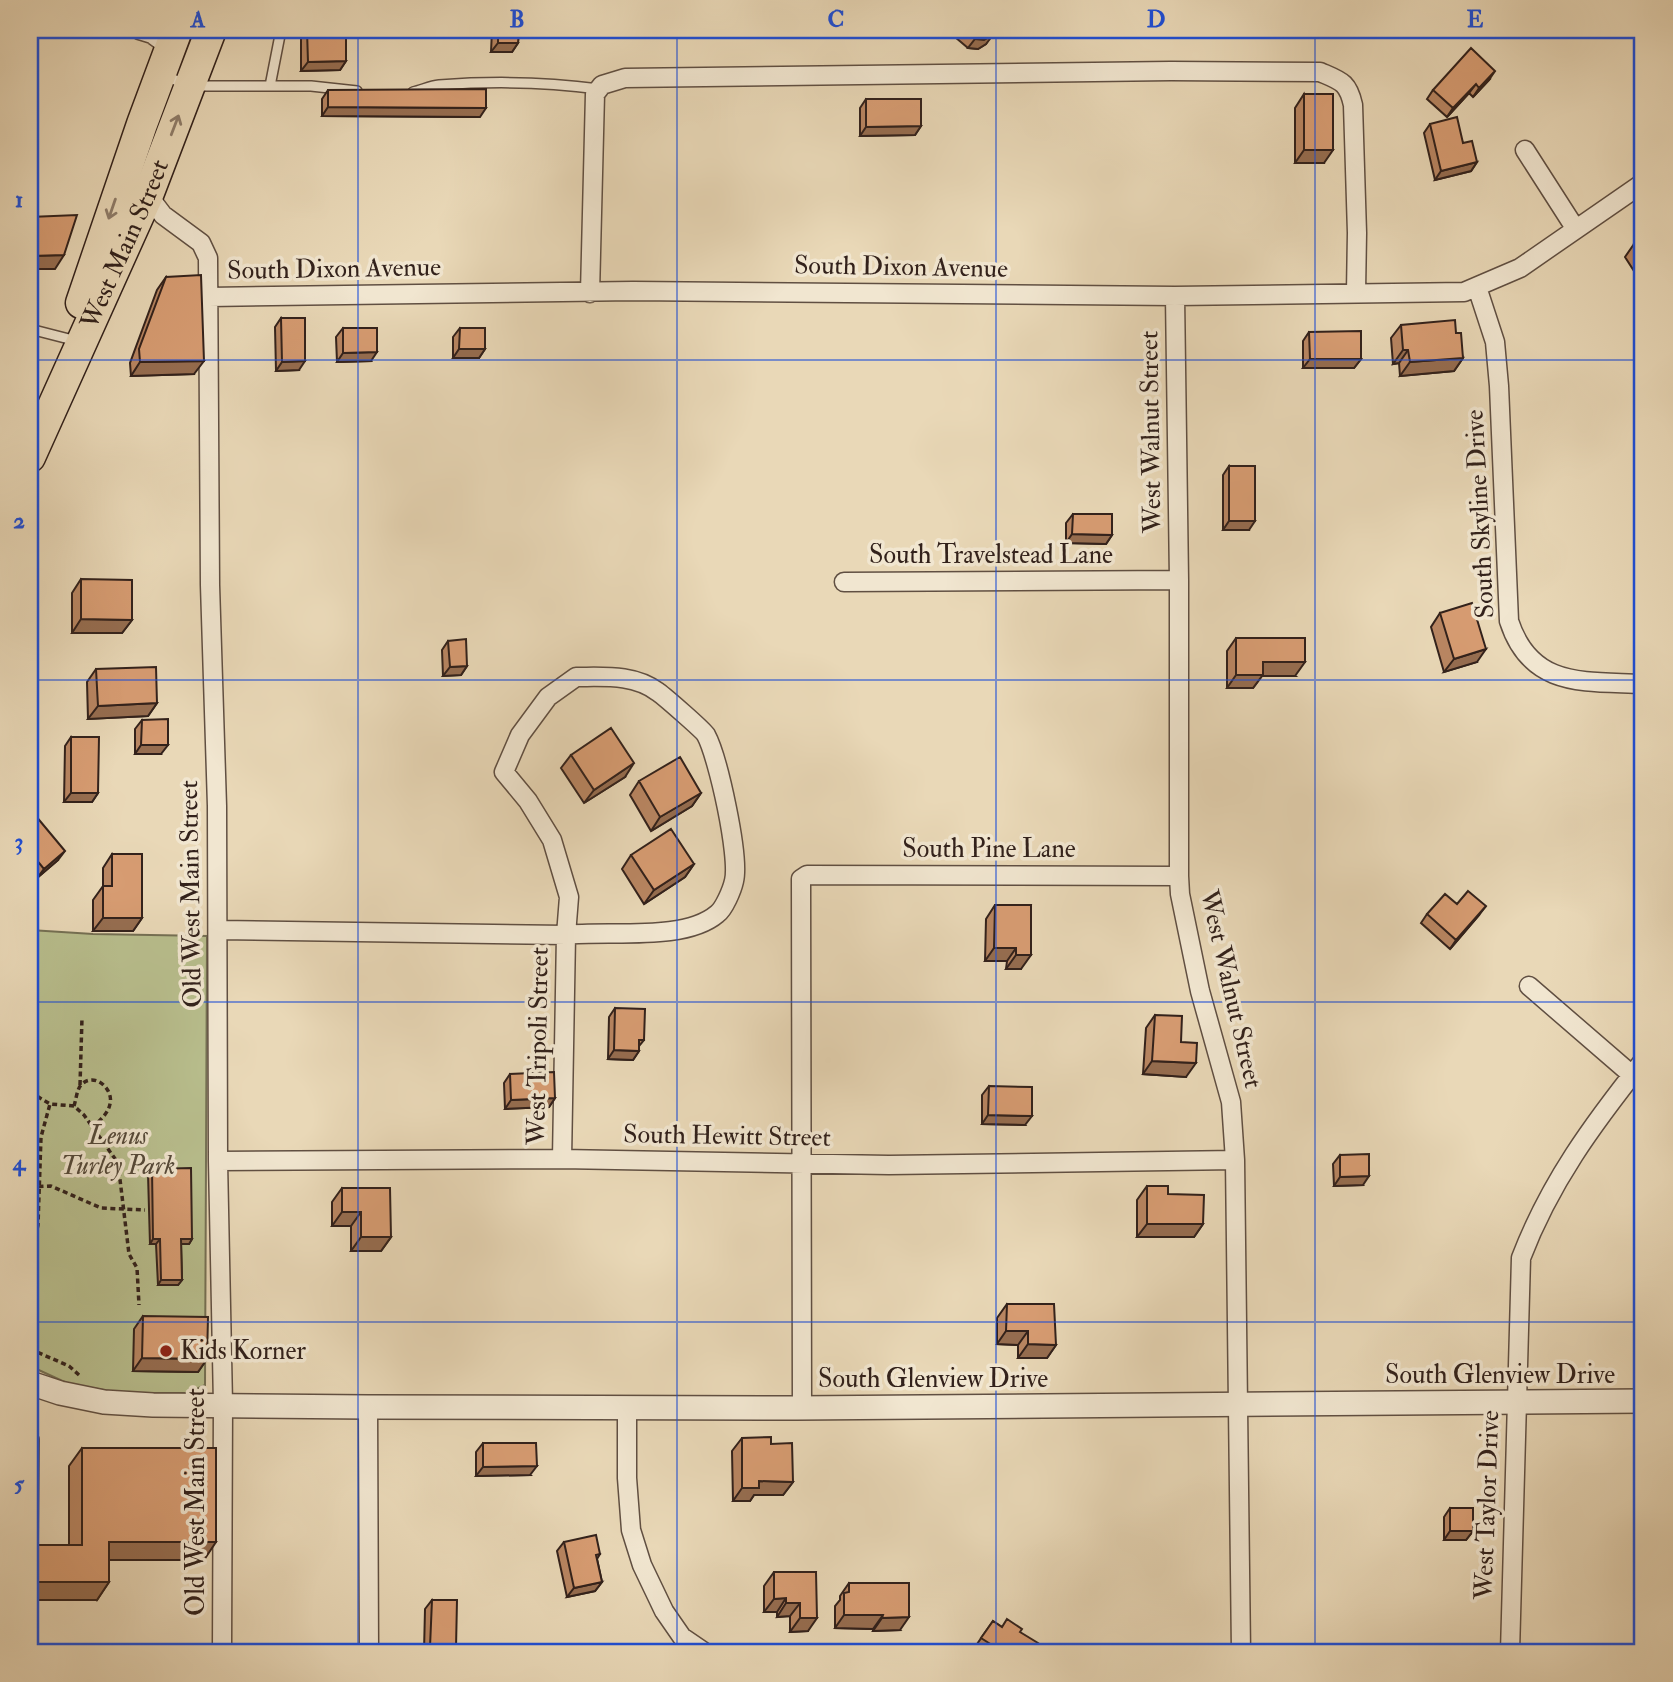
<svg xmlns="http://www.w3.org/2000/svg" width="1673" height="1682" font-family="'IM FELL Double Pica',serif">
	<style>
		.green { fill: #b8be8d; stroke: #757054; stroke-width: 2 }
		.lines { fill: none; stroke-linecap: round; stroke-linejoin: round }
		.service-casing { stroke: #604f42; stroke-width: 12 }
		.minor-casing { stroke: #604f42; stroke-width: 21 }
		.tertiary-casing { stroke: #604f42; stroke-width: 26 }
		.trunk-casing { stroke: #32211b; stroke-width: 33 }
		.path { stroke: #32211b; stroke-width: 3.5; stroke-dasharray: 5 3.5; stroke-linecap: butt }
		.service { stroke: #f1e6d0; stroke-width: 9 }
		.minor { stroke: #f1e6d0; stroke-width: 18 }
		.tertiary { stroke: #f1e6d0; stroke-width: 23 }
		.trunk { stroke: #e9d8b7; stroke-width: 30 }
		.wall { fill: #b98662; stroke: #32211b; stroke-width: 2 }
		.shaded-wall { fill: #966d50; stroke: #32211b; stroke-width: 2 }
		.building { fill: #d79c72; stroke: #32211b; stroke-width: 2 }
		.oneway { stroke: #8e7c69 }
		.grid { fill: none; stroke: #1d4ed8; stroke-width: 2; stroke-opacity: 0.55 }
		.poi-dot { fill: #8f2418; stroke: #f1e6d0; stroke-width: 2.5 }
		.labels { text-anchor: middle; dominant-baseline: central; stroke-width: 7; stroke-linejoin: round; paint-order: stroke }
		.street-label { font-size: 26px; fill: #32211b; stroke: #f1e6d0 }
		.park-label { font-size: 26px; font-style: italic; fill: #544838; stroke: #f1e6d0 }
		.poi-label { font-size: 26px; fill: #32211b; stroke: #f1e6d0; text-anchor: start }
		.neatline { fill: none; stroke: #1d4ed8; stroke-width: 2.5 }
		.grid-label { font-size: 23px; text-anchor: middle; font-weight: bold; fill: #1d4ed8 }
	</style>
	<rect width="100%" height="100%" fill="#e9d8b7"/>
	<filter id="stains"><feTurbulence type="fractalNoise" baseFrequency=".00286" numOctaves="4"/><feColorMatrix values="0 0 0 0 .2 0 0 0 0 .09 0 0 0 0 .02 0 0 0 .5 -.17"/></filter>
	<radialGradient id="worn" r=".72"><stop offset=".6" stop-color="#630" stop-opacity="0"/><stop offset="1" stop-color="#630" stop-opacity=".3"/></radialGradient>
	<path class="green" d="M30,930L93,934L207,936L205,1385L188,1393H121L69,1384L30,1366Z"/>
	<g class="lines">
		<defs>
			<path id="service" d="M163,75L190,86H311L357,91
				M270,86L281,30
				M413,92C422,90 430,86 439,85C492,81 547,82 599,89
				M30,329L69,339
				M30,404L45,408
				M30,1434L34,1439L33,1543"/>
			<path id="minor" d="M139,30L152,34L170,47
				M1525,150L1575,228
				M144,190L163,215L201,243L208,258L210,585L217,806L218,1161L223,1404L222,1652
				M1477,287L1495,342L1499,386L1509,621C1531,689 1585,681 1643,684
				M590,293L595,94L602,85L625,78L1171,71L1320,72C1341,81 1348,82 1353,105L1357,233L1356,292
				M1175,296L1179,580V876L1180,894L1200,991L1231,1102L1235,1160L1241,1652
				M209,297L633,291L1175,296L1464,292L1520,268L1643,183
				M844,582L1179,580
				M576,677C604,677 634,674 658,692C665,697 703,730 706,735C718,757 740,857 734,881C732,890 724,909 717,914C684,942 608,930 566,935L569,897L552,840L528,801L504,772L520,735L548,697Z
				M219,930L566,935L562,1159
				M1529,986L1632,1075
				M218,1161L562,1159L889,1165L1235,1160
				M368,1407L369,1652
				M627,1408V1478L631,1530L642,1565L664,1611L682,1637L704,1652
				M802,1408L801,879L807,875L1179,876
				M1510,1652L1521,1258C1550,1182 1593,1124 1643,1061"/>
			<path id="tertiary" d="M30,1383L60,1393L104,1402L153,1405L368,1407L797,1408L1643,1401"/>
			<g id="trunk">
				<path d="M81,303L142,124L177,30"/>
				<path id="s1" d="M30,457L148,195L211,30"/>
			</g>
		</defs>
		<use href="#service" class="service-casing"/>
		<use href="#minor" class="minor-casing"/>
		<use href="#tertiary" class="tertiary-casing"/>
		<use href="#trunk" class="trunk-casing"/>
		<path class="path" d="M80,1085L82,1018
			M30,1092L50,1104L74,1106L84,1115L118,1163L129,1254L137,1268L139,1305
			M74,1106C76,1100 77,1089 81,1085C94,1071 114,1089 110,1104C108,1114 99,1121 93,1127
			M30,1187L51,1186L101,1208L145,1210
			M30,1261L38,1225L41,1137L50,1104
			M30,1349L69,1366L79,1375"/>
		<use href="#service" class="service"/>
		<use href="#minor" class="minor"/>
		<use href="#tertiary" class="tertiary"/>
		<use href="#trunk" class="trunk"/>
	</g>
	<path class="wall" d="M307,30L346,61L340,70L301,71V38Z
		M492,30H519L518,43L512,52H491Z
		M959,30H994L986,44L978,49L968,48L955,37Z
		M1489,80L1473,97L1469,93L1447,117L1427,99L1433,90Z
		M328,90L480,117L322,116V99Z
		M1304,94L1324,163H1295V108Z
		M866,99L921,126L915,135L860,136V108Z
		M1430,124L1463,143L1477,162L1471,171L1435,180L1424,133Z
		M1643,238V285L1625,257L1634,244Z
		M166,277L194,374L131,376L130,363L157,290Z
		M281,318L299,370L276,371L275,327Z
		M1401,325L1456,333L1463,358L1454,371L1400,376L1399,363L1393,364L1391,338Z
		M343,328L371,361L337,362L336,337Z
		M460,328L485,349L479,358H453V337Z
		M1309,332L1361,359L1354,368H1303V341Z
		M1229,466L1249,530H1223V475Z
		M1073,514L1112,535L1106,544L1066,543V523Z
		M81,579L132,620L122,633H72V593Z
		M1440,613L1477,662L1444,672L1431,627Z
		M1236,638L1295,676H1262L1253,688H1227V651Z
		M448,641L467,666L461,675L443,676L442,650Z
		M96,669L157,703L148,716L88,719L87,682Z
		M142,720L161,754H135V729Z
		M71,737L98,793L92,802H64L65,746Z
		M571,755L625,777L584,803L561,768Z
		M639,781L701,793L692,806L651,831L630,795Z
		M30,809L58,860L37,878L30,868Z
		M112,854L142,918L133,931H93V900L103,886V868Z
		M631,855L694,864L685,877L644,904L622,869Z
		M1457,904L1479,915L1450,949L1421,923L1427,914Z
		M995,905H1031L1021,969H1006L1007,961H985L986,919Z
		M615,1008L644,1040L639,1046V1051L633,1060L608,1059L609,1017Z
		M1155,1015L1181,1042L1186,1077L1143,1074L1146,1028Z
		M510,1074L555,1098L549,1107L505,1109L504,1083Z
		M989,1086L1025,1125L982,1124V1095Z
		M1340,1155L1363,1185L1334,1186L1333,1164Z
		M152,1169L192,1239L189,1244H181L182,1280L178,1285H158L156,1244H150L148,1174Z
		M1147,1186L1168,1194L1203,1224L1194,1237H1137V1200Z
		M342,1188L391,1237L381,1251H351V1226H332V1202Z
		M1007,1304L1056,1345L1047,1358H1018V1345L997,1344V1318Z
		M143,1316L207,1359L198,1372L133,1371L134,1329Z
		M742,1438L771,1444L793,1482L783,1495H754L750,1501H733L732,1451Z
		M483,1443L530,1475L476,1476V1452Z
		M82,1448L204,1560H109V1582L97,1600L69,1545V1466Z
		M1450,1508L1473,1531L1466,1540H1444V1517Z
		M564,1542L600,1554L597,1559L602,1582L595,1591L567,1597L557,1551Z
		M774,1572H816L808,1631L790,1632V1616L777,1617V1612H764V1586Z
		M849,1583L900,1630L873,1631V1629L835,1628V1606L840,1600V1596Z
		M432,1600L453,1652H424L425,1609Z
		M993,1621L1002,1627L1020,1632L1032,1652H983L975,1647Z"/>
	<path class="shaded-wall" d="M993,35L986,44L978,49L968,48L975,39Z
		M498,43H518L512,52H491Z
		M346,61L340,70L301,71L308,62Z
		M1495,71L1489,80L1473,97L1479,88Z
		M1476,84L1469,93L1447,117L1453,108Z
		M328,107L486,108L480,117L322,116Z
		M921,126L915,135L860,136L866,127Z
		M1304,150H1333L1324,163H1295Z
		M1477,162L1471,171L1435,180L1441,171Z
		M64,255L55,269H30V256Z
		M459,349H485L479,358H453Z
		M1403,350H1408L1399,363L1393,364Z
		M377,352L371,361L337,362L343,353Z
		M1463,358L1454,371L1400,376L1410,362Z
		M1310,359H1361L1354,368H1303Z
		M204,361L194,374L131,376L140,362Z
		M305,361L299,370L276,371L282,362Z
		M1229,521H1255L1249,530H1223Z
		M1072,534L1112,535L1106,544L1066,543Z
		M81,619L132,620L122,633H72Z
		M1486,649L1477,662L1444,672L1454,659Z
		M1263,662H1305L1295,676H1262L1253,688H1227L1236,675Z
		M467,666L461,675L443,676L450,667Z
		M157,703L148,716L88,719L98,706Z
		M141,745H168L161,754H135Z
		M634,763L625,777L584,803L594,790Z
		M71,793H98L92,802H64Z
		M701,793L692,806L651,831L660,817Z
		M65,851L58,860L37,878L44,869Z
		M694,864L685,877L644,904L654,890Z
		M1486,906L1479,915L1450,949L1456,940Z
		M103,918H142L133,931H93Z
		M994,948H1016L1007,961H985Z
		M1016,955H1031L1021,969H1006Z
		M614,1050L639,1051L633,1060L608,1059Z
		M1152,1061L1196,1063L1186,1077L1143,1074Z
		M555,1098L549,1107L505,1109L511,1100Z
		M988,1115L1032,1116L1025,1125L982,1124Z
		M1369,1176L1363,1185L1334,1186L1340,1177Z
		M342,1212H361L351,1226H332Z
		M1147,1224H1203L1194,1237H1137Z
		M361,1237H391L381,1251H351Z
		M153,1239H160L156,1244H150Z
		M181,1239H192L189,1244H177Z
		M161,1280H182L178,1285H158Z
		M1006,1331H1028L1018,1345L997,1344Z
		M1028,1344L1056,1345L1047,1358H1018Z
		M142,1358L207,1359L198,1372L133,1371Z
		M537,1466L530,1475L476,1476L483,1467Z
		M759,1481L793,1482L783,1495H754L750,1501H733L742,1488Z
		M1450,1531H1473L1466,1540H1444Z
		M109,1542H216L204,1560H97Z
		M30,1582H109L97,1600H30Z
		M602,1582L595,1591L567,1597L574,1588Z
		M786,1598L777,1612H764L774,1599Z
		M786,1603H800L790,1616L777,1617Z
		M844,1615H883L873,1629L835,1628Z
		M909,1617L900,1630L873,1631L882,1618Z
		M800,1618H817L808,1631L790,1632Z
		M430,1647L456,1648L453,1652H427Z"/>
	<path class="building" d="M307,30H346V61L308,62Z
		M498,30H519L518,43H498Z
		M964,30H994L993,35L984,40L975,39Z
		M1471,48L1495,71L1479,88L1476,84L1453,108L1433,90Z
		M486,89V108L328,107V90Z
		M1304,94H1333V150H1304Z
		M866,99H921V126L866,127Z
		M1457,117L1463,143L1472,141L1477,162L1441,171L1430,124Z
		M77,215L64,255L30,256V217Z
		M1643,238V257L1634,244Z
		M201,275L204,361L140,362L139,349L166,277Z
		M281,318H305V361L282,362Z
		M1455,320L1456,333H1461L1463,358L1410,362L1408,350H1403L1401,325Z
		M343,328H377V352L343,353Z
		M460,328H485V349H459Z
		M1361,331V359H1310L1309,332Z
		M1229,466H1255V521H1229Z
		M1073,514H1112V535L1072,534Z
		M81,579L132,580V620L81,619Z
		M1472,603L1486,649L1454,659L1440,613Z
		M1236,638H1305V662H1263V675H1236Z
		M466,639L467,666L450,667L448,641Z
		M156,667L157,703L98,706L96,669Z
		M168,719V745H141L142,720Z
		M611,728L634,763L594,790L571,755Z
		M71,737H99L98,793H71Z
		M680,757L701,793L660,817L639,781Z
		M30,809L65,851L44,869L30,852Z
		M671,829L694,864L654,890L631,855Z
		M112,854H142V918H103V886H112Z
		M1468,891L1486,906L1456,940L1427,914L1445,894L1457,904Z
		M995,905H1031V955H1016V948H994Z
		M615,1008L645,1009L644,1040H639V1051L614,1050Z
		M1155,1015L1182,1016L1181,1042L1197,1043L1196,1063L1152,1061Z
		M554,1072L555,1098L511,1100L510,1074Z
		M989,1086L1032,1087V1116L988,1115Z
		M1369,1154V1176L1340,1177V1155Z
		M191,1168L192,1239H181L182,1280H161L160,1239H153L152,1169Z
		M1147,1186H1168V1194L1204,1195L1203,1224H1147Z
		M342,1188H390L391,1237H361V1212H342Z
		M1007,1304H1054L1056,1345L1028,1344V1331H1006Z
		M143,1316L208,1317L207,1359L142,1358Z
		M771,1437V1444L792,1443L793,1482L759,1481V1488H742V1438Z
		M483,1443H536L537,1466L483,1467Z
		M82,1448H216V1542H109V1582H30V1545H82Z
		M1450,1508H1473V1531H1450Z
		M596,1535L600,1554L596,1555L602,1582L574,1588L564,1542Z
		M774,1572H816L817,1618H800V1603H786V1598L774,1599Z
		M849,1583H909V1617L882,1618L883,1615H844V1593L849,1592Z
		M432,1600H457L456,1648L430,1647Z
		M1007,1619L1022,1629L1020,1632L1038,1643L1032,1652H1003L981,1638L993,1621L1002,1627Z"/>
	<defs><path id="oneway-shaft" d="M-6 0H5M1.5-3L5.5 0L1.5 3" fill="none" stroke-width="1.6" stroke-linecap="round" stroke-linejoin="round" transform="scale(1.75)"/></defs>
	<g class="oneway">
		<use href="#oneway-shaft" transform="translate(175 125) rotate(-69)"/>
		<use href="#oneway-shaft" transform="translate(112 209) rotate(109)"/>
	</g>
	<path class="grid" d="M358,30V1652M677,30V1652M996,30V1652M1315,30V1652M30,360H1643M30,680H1643M30,1002H1643M30,1322H1643"/>
	<circle class="poi-dot" cx="166" cy="1351" r="7"/>
	<g class="labels">
		<g class="street-label">
			<text stroke="none"><textPath href="#s1" startOffset="233">West Main Street</textPath></text>
			<text transform="translate(901 267) rotate(1)">South Dixon Avenue</text>
			<text transform="translate(334 269) rotate(-1)">South Dixon Avenue</text>
			<text transform="translate(1151 432) rotate(-91)">West Walnut Street</text>
			<text transform="translate(1480 514) rotate(-93)">South Skyline Drive</text>
			<text x="991" y="555">South Travelstead Lane</text>
			<text x="989" y="849">South Pine Lane</text>
			<text transform="translate(191 894) rotate(-91)">Old West Main Street</text>
			<text transform="translate(1231 989) rotate(77)">West Walnut Street</text>
			<text transform="translate(538 1046) rotate(-89)">West Tripoli Street</text>
			<text transform="translate(727 1136) rotate(1)">South Hewitt Street</text>
			<text x="1500" y="1375">South Glenview Drive</text>
			<text x="933" y="1379">South Glenview Drive</text>
			<text transform="translate(196 1502) rotate(-90)">Old West Main Street</text>
			<text transform="translate(1487 1505) rotate(-88)">West Taylor Drive</text>
		</g>
		<g class="park-label">
			<text x="118" y="1136">Lenus<tspan x="118" dy="30">Turley Park</tspan></text>
		</g>
		<g class="poi-label">
			<text x="180" y="1351">Kids Korner</text>
		</g>
	</g>
	<rect width="1673" height="1682" fill="none" stroke="#e9d8b7" stroke-width="77"/>
	<rect x="38" y="38" width="1596" height="1606" class="neatline"/>
	<g class="grid-label">
		<text x="198" y="27">A</text>
		<text x="517" y="27">B</text>
		<text x="836" y="27">C</text>
		<text x="1156" y="27">D</text>
		<text x="1475" y="27">E</text>
		<text x="19" y="207">1</text>
		<text x="19" y="528">2</text>
		<text x="19" y="849">3</text>
		<text x="19" y="1170">4</text>
		<text x="19" y="1491">5</text>
	</g>
	<rect width="100%" height="100%" filter="url(#stains)"/>
	<rect width="100%" height="100%" fill="url(#worn)"/>
</svg>
